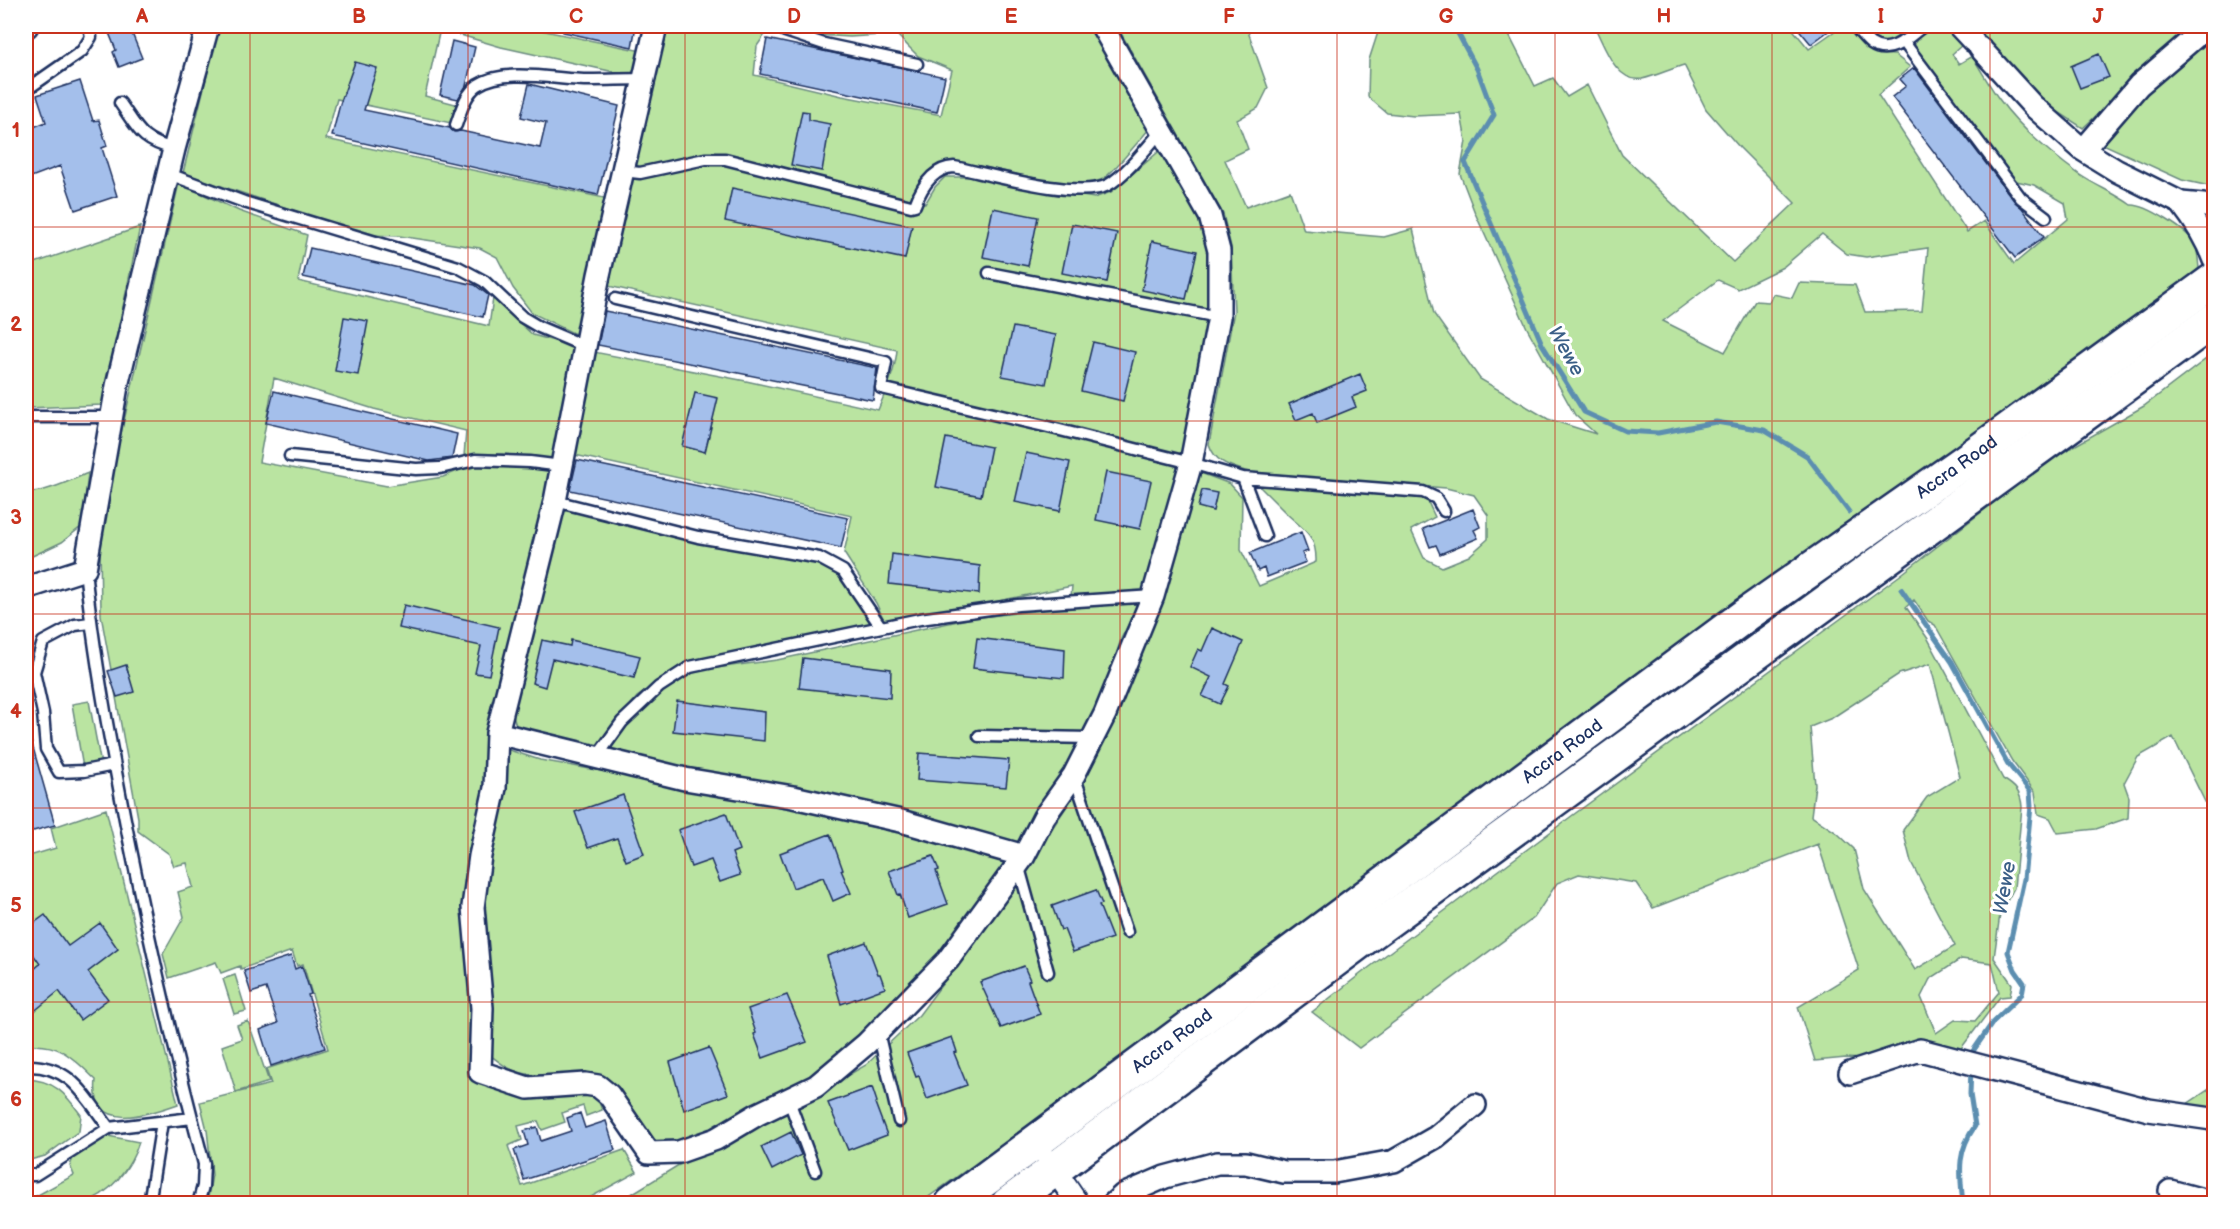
<svg xmlns="http://www.w3.org/2000/svg" width="2240" height="1229" font-family="'Balsamiq Sans',sans-serif">
	<style>
		.green { fill: #bae4a1; stroke: #6a8a80; stroke-width: 1.5; fill-rule: evenodd }
		.lines { fill: none; stroke-linecap: round; stroke-linejoin: round }
		.stream { stroke: #5b8eb0; stroke-width: 5 }
		.building { fill: #a4bfeb; stroke: #1b2f5e; stroke-width: 1.5 }
		.lane-casing { stroke: #1b2f5e; stroke-width: 15 }
		.street-casing { stroke: #1b2f5e; stroke-width: 26 }
		.highway-casing { stroke: #1b2f5e; stroke-width: 38 }
		.lane { stroke: #fff; stroke-width: 10 }
		.street { stroke: #fff; stroke-width: 21 }
		.highway { stroke: #fff; stroke-width: 33 }
		.grid { fill: none; stroke: #c8321e; stroke-width: 1.5; stroke-opacity: 0.55 }
		.labels { text-anchor: middle; dominant-baseline: central; stroke-width: 6; stroke-linejoin: round; paint-order: stroke }
		.street-label { font-size: 18px; fill: #1b2f5e; stroke: #fff }
		.water-label { font-size: 20px; font-style: italic; fill: #3b5f87; stroke: #fff }
		.neatline { fill: none; stroke: #c8321e; stroke-width: 2 }
		.grid-label { font-size: 20px; text-anchor: middle; font-weight: bold; fill: #c8321e }
	</style>
	<rect width="100%" height="100%" fill="#fff"/>
	<filter id="ink" filterUnits="userSpaceOnUse"><feTurbulence type="fractalNoise" baseFrequency=".0167" numOctaves="2"/><feDisplacementMap in="SourceGraphic" scale="12" xChannelSelector="R" yChannelSelector="G"/><feConvolveMatrix kernelMatrix="1 2 1 2 8 2 1 2 1" color-interpolation-filters="sRGB"/></filter>
	<g filter="url(#ink)">
		<path class="green" d="M219,26H521L642,51L637,77L501,47L440,29L425,96L459,105L451,123L337,99L326,139L609,199L581,337L532,313L513,288L497,257L480,248L399,236L367,235L183,173Z
			M663,26H771L757,46L754,75L842,96L941,115L952,70L918,56L896,34L850,37L816,35L803,26H1094L1150,128C1143,136 1111,175 1103,179C1057,199 957,143 927,173C921,179 917,190 913,197L925,204L935,187L945,177H970L1094,198L1111,192L1163,148L1207,226L1213,245L1211,302L1183,464L1146,588L1121,639L1106,687L1085,735L974,732V739L1014,738L1080,745L1018,848L604,753L627,721L659,691L685,675L708,669L777,660L972,618L1070,607L1072,586L886,624L876,603L844,553L852,516L570,454L594,352L746,381L878,410C886,390 895,372 897,350L608,286L627,188Z
			M1117,26H1246L1268,88L1258,108L1237,120L1248,149L1225,160L1246,207L1290,191L1304,230L1384,237L1413,229L1434,314L1480,379L1548,419L1596,434L1575,415L1527,328L1475,213L1460,174L1466,141L1461,114L1414,116L1387,113L1368,97L1369,60L1380,26H1526L1509,35L1535,86L1553,78L1567,97L1587,85L1622,155L1733,262L1795,203L1740,148L1706,109L1684,65C1670,69 1656,76 1642,79C1615,83 1604,44 1594,26H1790L1809,49L1842,26H1846L1869,48L1880,54L1895,55L1910,67L1878,95L1967,232L1984,221L2014,264L2068,219L2065,203L2034,185L2012,180L1914,47C1917,33 1931,26 1945,26L1962,45L1952,54L1959,64L1972,56C1981,70 1989,85 1999,99C2020,128 2051,154 2080,175C2096,186 2115,193 2131,205C2146,204 2189,231 2195,244C2198,252 2198,260 2199,268L2190,277L1324,915L920,1203L615,1204L677,1166L744,1135L866,1065L919,1015L1005,900L1082,783L1108,734L1145,643L1174,558L1198,472L1230,484L1242,497L1241,550L1259,586L1316,562C1317,534 1302,529 1285,512C1275,502 1265,492 1255,482L1420,497L1428,502L1435,517L1411,530L1424,558L1442,567L1469,556L1488,539V515L1474,495L1446,488L1248,472C1230,466 1215,463 1209,444L1234,311L1231,247L1223,214ZM1822,234L1847,254L1866,257L1928,248L1922,311L1865,312L1855,285L1799,283L1792,298L1773,294L1769,302L1755,301L1725,352L1663,321L1718,280L1738,289L1783,267Z
			M1859,26H1912L1891,41L1879,43L1867,35Z
			M1973,26H2172L2182,35L2083,128L2049,106L2007,66Z
			M2214,26V187L2182,180L2103,144L2110,133L2200,38Z
			M179,183L239,211L307,235L298,281L489,326L493,298L533,335L579,348L553,459L502,454L464,456L466,431L374,409L274,378L259,462L387,486L443,477L467,467L488,464L551,471L501,683L470,881L476,1076C500,1087 523,1095 549,1097C566,1098 579,1088 596,1094L602,1110L586,1116L583,1106L562,1113L565,1122L542,1130L538,1121L518,1126L522,1140L508,1146L522,1186L624,1150L637,1172L580,1203H207L212,1175L207,1130L200,1102L271,1084L266,1069L328,1049L303,964L297,966L292,951L241,969L240,966L221,973L216,962L169,978L163,954L184,917L178,892L193,887L187,863L174,866L169,854L138,831V818L101,615L100,541L113,468Z
			M140,227L102,405L26,408V266Z
			M2214,353V820L2173,737L2138,757L2124,783L2129,797L2128,818L2096,829L2058,833L2050,818L2038,814L2035,792L2012,761L1935,625L1928,621L1914,600L1906,607L1928,639L2003,779C2015,786 2021,792 2022,807L2014,888L2000,914L1994,958L2012,984L2010,996L2000,997L1959,1051L1875,1060L1846,1058L1815,1061L1798,1007L1859,970L1818,844L1653,908L1636,883L1579,874L1557,883L1534,918L1359,1048L1312,1012L1363,972L1573,815L1899,576L2046,462L2144,406ZM1930,664L1960,777L1927,797L1903,830L1911,862L1955,946L1915,970L1864,889L1854,849L1837,833L1811,816L1815,785L1810,727L1832,718L1899,674ZM1961,959L1992,963L1999,992L1975,1021L1955,1020L1936,1033L1921,997L1930,979Z
			M88,473L82,526L62,542L26,559V492C43,494 71,480 88,473Z
			M562,507L807,561C850,574 853,589 877,625L681,666L637,697L593,751L520,732C511,720 514,711 515,698Z
			M89,701L101,765L83,768L72,704Z
			M506,749L540,760L741,796L970,850L1012,862L916,986L807,1081L765,1099L693,1141L652,1145C640,1128 633,1106 616,1092C604,1082 541,1077 522,1073C510,1071 499,1062 490,1055L479,898Z
			M106,809L178,1104C147,1115 90,1134 96,1080C74,1059 59,1041 26,1046V857L56,848L51,828Z
			M235,975L246,1011L234,1014L223,979Z
			M248,1021L269,1082L236,1092L222,1046L242,1039L237,1025Z
			M26,1079C54,1080 65,1093 81,1115L79,1131L45,1156L26,1161Z
			M2214,1086V1110L2184,1106Z
			M108,1136L139,1142C131,1168 110,1195 83,1203C68,1207 41,1203 26,1203V1197L29,1200L74,1175L70,1166L74,1155Z"/>
		<g class="lines">
			<path class="stream" d="M1454,26L1477,69L1494,115L1465,162L1542,344L1584,412L1625,431L1658,433L1716,422L1764,430L1807,456L1849,512
				M1901,589L1952,662L2008,764L2030,791L2031,806L2024,879L2008,952L2015,970L2024,983L2022,994L1993,1022L1971,1054V1059
				M1963,1204C1960,1173 1956,1153 1975,1126L1970,1094L1971,1068"/>
		</g>
		<path class="building" d="M115,26H129L142,58L119,67L113,52L116,50L107,28Z
			M563,26H636L632,47L563,32Z
			M1796,26H1835L1811,44Z
			M767,39L945,77L937,112L760,74Z
			M452,41L475,47L466,86L458,99L440,95Z
			M2099,54L2109,77L2080,88L2071,66Z
			M355,62L377,68L364,110L450,128L454,132L461,131L540,148L546,123L521,117L529,84L619,106L598,195L332,136L340,104Z
			M1914,68L2015,202L2022,208L2044,237L2015,258L1892,97L1906,86L1900,79Z
			M80,81L93,121L99,120L107,146L102,148L117,196L75,210L60,166L26,179V130L46,122L37,95Z
			M802,111L809,112V120L830,124L822,171L791,165Z
			M732,188L912,226L905,259L725,221Z
			M993,208L1038,217L1028,266L983,257Z
			M1072,224L1117,233L1107,282L1062,273Z
			M1152,241L1197,251L1186,299L1142,290Z
			M310,248L475,285L488,295L483,317L303,277Z
			M605,311L877,368L873,400L598,345Z
			M344,317L368,321L358,375L335,371Z
			M1013,327L1056,335L1046,384L1002,376Z
			M1093,342L1135,352L1123,401L1081,391Z
			M1360,374L1367,391L1352,397L1356,407L1317,423L1313,413L1296,420L1289,404Z
			M274,391L457,434L452,458L429,461L266,423Z
			M695,393L718,398L705,452L682,446Z
			M946,438L991,447L981,496L936,487Z
			M1026,453L1070,462L1060,511L1015,502Z
			M577,460L848,518L841,548L570,490Z
			M1106,472L1151,481L1140,529L1096,520Z
			M1202,490L1217,493L1213,511L1198,507Z
			M1473,509L1480,527L1474,530L1478,538L1440,554L1436,545L1430,547L1423,529Z
			M1301,532L1308,551L1302,553L1306,562L1267,577L1264,568L1258,571L1250,553Z
			M892,554L980,566L979,594L889,584Z
			M404,605L499,627L489,675L475,673L481,646L399,628Z
			M1212,628L1243,642L1225,684L1229,686L1220,704L1202,696L1211,677L1190,667L1198,649L1202,651Z
			M977,638L1065,649L1064,678L973,668Z
			M542,640L570,646L571,640L640,656L634,678L552,659L545,687L532,683Z
			M803,658L891,669L890,698L799,688Z
			M126,665L134,692L117,697L108,671Z
			M677,701L765,712L764,741L673,731Z
			M26,737H30L55,825L26,833Z
			M919,753L1009,760L1006,787L917,780Z
			M623,795L644,854L626,861L617,838L588,848L575,812Z
			M726,813L739,850L732,853L740,875L720,882L711,860L691,867L678,830Z
			M830,834L843,870H841L851,893L833,901L823,877L793,888L780,853Z
			M933,856L939,870L936,871L948,904L908,918L900,894L898,895L889,871Z
			M1096,890L1102,904L1099,905L1112,938L1073,952L1064,929L1061,930L1052,906Z
			M45,915L68,946L100,923L118,949L88,972L108,999L80,1020L59,991L32,1013L26,1005V976L40,964L26,944V929Z
			M866,942L878,974H880L885,988L841,1004L827,956Z
			M291,956L295,969L302,966L311,994L308,995L325,1048L271,1066L260,1030L278,1023L266,988L251,993L244,971Z
			M1024,966L1030,980L1028,981L1040,1014L1001,1028L980,982Z
			M787,995L807,1042L763,1058L754,1034L756,1033L748,1009Z
			M952,1037L957,1052L954,1053L967,1085L927,1099L919,1076L916,1077L907,1053Z
			M709,1048L728,1094L684,1110L670,1062Z
			M872,1087L877,1102L875,1103L887,1135L848,1150L828,1103Z
			M580,1113L585,1128L606,1121L615,1150L524,1180L514,1150L528,1145L524,1131L537,1127L541,1141L571,1131L567,1118Z
			M791,1132L801,1155L772,1170L761,1147Z"/>
		<g class="lines">
			<defs>
				<path id="lane" d="M782,26L785,31L824,44L917,64
					M1854,26C1859,31 1865,39 1871,44C1890,57 1909,37 1923,26
					M1903,41L2021,198L2046,217
					M26,90L82,51L91,37L89,26
					M120,103C139,130 140,140 174,149
					M456,125C461,111 465,94 478,85C506,67 557,80 589,80C607,80 626,79 645,79
					M623,171L640,173L705,159H725L911,206L915,205C922,186 933,168 954,167C989,174 1078,200 1108,185C1126,175 1149,145 1163,129
					M169,174L244,202L458,267L484,281L522,317L539,327L586,347
					M989,273L1219,317
					M615,299L886,362L881,388L1044,426L1191,463L1243,478L1423,492L1436,498L1444,511
					M26,417H112
					M290,456L416,469L440,468L475,460L530,462L562,466
					M1243,478L1265,536
					M555,501L698,537L819,558L843,571L881,627
					M85,569C94,658 111,747 128,835C150,945 175,1055 204,1164L203,1186L198,1204
					M90,623L75,625L43,642L34,672L43,713L46,749L59,772L84,771L114,765
					M979,736L1092,738
					M596,758L622,722L659,687L690,667L920,619L1018,605L1153,596
					M1074,775L1127,932
					M1018,864L1048,972
					M878,1032L899,1121
					M26,1066C70,1064 85,1096 109,1128
					M788,1098L815,1171
					M26,1175H35L109,1128L192,1118
					M149,1204L162,1122"/>
				<path id="street" d="M26,26H27
					M656,26L599,275L555,501L497,733L495,788L480,856L473,907L482,1008L480,1072L528,1088L585,1084L598,1086L609,1095L649,1153L679,1152L716,1139L758,1114L816,1086L866,1044L948,960L1024,856L1044,817L1074,775L1105,714L1153,596L1191,463L1219,317V251L1210,216L1102,26
					M1959,26L1973,41
					M1980,48L2033,106L2083,150L2117,171L2181,203L2203,205L2214,208
					M2083,150L2139,85L2208,26
					M2181,203C2195,221 2206,238 2214,260
					M26,588L85,569L117,386L174,149L208,26
					M497,733L685,779L793,797L901,821L1024,856
					M1850,1073L1920,1050L2149,1110L2212,1119L2214,1118
					M1048,1160L1078,1204
					M2170,1191L2214,1203
					M1113,1204L1123,1195L1165,1177L1217,1163H1246L1284,1172H1334L1394,1161L1436,1137L1475,1105"/>
				<g id="highway">
					<path id="s1" d="M952,1204L1747,614L1964,462L2214,280"/>
					<path d="M1008,1204L1371,933L2214,320"/>
				</g>
			</defs>
			<use href="#lane" class="lane-casing"/>
			<use href="#street" class="street-casing"/>
			<use href="#highway" class="highway-casing"/>
			<use href="#lane" class="lane"/>
			<use href="#street" class="street"/>
			<use href="#highway" class="highway"/>
		</g>
	</g>
	<path class="grid" d="M250,26V1204M468,26V1204M685,26V1204M903,26V1204M1120,26V1204M1337,26V1204M1555,26V1204M1772,26V1204M1990,26V1204M26,227H2214M26,421H2214M26,614H2214M26,808H2214M26,1002H2214"/>
	<g class="labels">
		<g class="street-label">
			<text stroke="none"><textPath href="#s1" startOffset="1246">Accra Road</textPath></text>
			<text stroke="none"><textPath href="#s1" startOffset="760">Accra Road</textPath></text>
			<text stroke="none"><textPath href="#s1" startOffset="274">Accra Road</textPath></text>
		</g>
		<g class="water-label">
			<text transform="translate(1566 351) rotate(61)">Wewe</text>
			<text transform="translate(2005 888) rotate(-80)">Wewe</text>
		</g>
	</g>
	<rect width="2240" height="1229" fill="none" stroke="#fff" stroke-width="66"/>
	<rect x="33" y="33" width="2174" height="1163" class="neatline"/>
	<g class="grid-label">
		<text x="142" y="23">A</text>
		<text x="359" y="23">B</text>
		<text x="576" y="23">C</text>
		<text x="794" y="23">D</text>
		<text x="1011" y="23">E</text>
		<text x="1229" y="23">F</text>
		<text x="1446" y="23">G</text>
		<text x="1664" y="23">H</text>
		<text x="1881" y="23">I</text>
		<text x="2098" y="23">J</text>
		<text x="16" y="137">1</text>
		<text x="16" y="331">2</text>
		<text x="16" y="524">3</text>
		<text x="16" y="718">4</text>
		<text x="16" y="912">5</text>
		<text x="16" y="1106">6</text>
	</g>
</svg>
